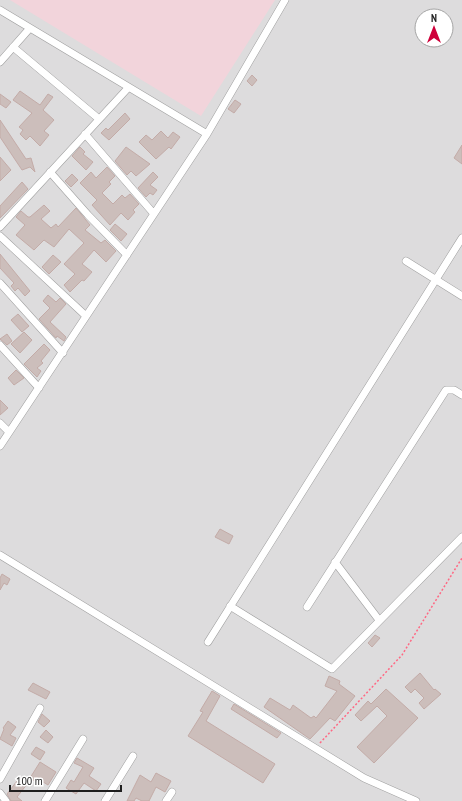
<svg xmlns="http://www.w3.org/2000/svg" width="462" height="801" font-family="'PT Sans Narrow',sans-serif">
	<style>
		.residential { fill: #dddcdd; fill-rule: evenodd }
		.commercial { fill: #f2d4db }
		.building { fill: #ccbebb; stroke: #c3aba7 }
		.lines { fill: none; stroke-linecap: round; stroke-linejoin: round }
		.minor-casing { stroke: #a0a0a0; stroke-width: 8 }
		.path { stroke: #ff6883; stroke-width: 1.5; stroke-dasharray: 2 2; stroke-linecap: butt }
		.minor { stroke: #fff; stroke-width: 7 }
	</style>
	<rect width="100%" height="100%" fill="#f0eae5"/>
	<path class="residential" d="M0,0H462V801H0ZM422,16H446V40H422Z"/>
	<path class="commercial" d="M10,0H275L201,116Z"/>
	<path class="building" d="M252,75L257,80L252,86L247,81Z
		M20,91L40,105L48,94L53,97L43,110L54,120L44,131L49,135L40,146L30,136L26,140L20,134L23,130L19,127L32,113L13,100Z
		M0,94L11,102L6,108L0,104Z
		M235,100L241,104L234,113L228,109Z
		M125,113L130,119L109,140L101,133L106,128L108,130Z
		M0,120L26,159L31,158L35,172L30,167L22,170L0,137Z
		M161,131L168,138L173,132L180,137L171,149L169,147L156,159L139,142L146,135L152,140Z
		M462,145V164L454,158Z
		M80,147L85,152L83,154L93,162L86,170L72,156Z
		M126,147L150,164L136,176L131,171L127,175L115,161Z
		M0,157L11,170L0,181Z
		M107,167L115,176L109,182L111,184L102,193L113,204L122,195L125,198L130,194L139,204L133,210L135,212L128,220L121,213L110,225L92,205L97,200L80,183L91,172L96,178Z
		M153,172L158,177L150,185L157,190L153,195L150,193L146,197L138,188Z
		M72,174L78,180L71,187L65,181Z
		M22,182L28,189L0,218V206Z
		M44,205L50,211L41,219L51,228L56,224L58,227L76,208L90,225L85,230L101,243L105,240L116,251L106,262L94,250L82,264L92,272L84,281L82,280L70,292L64,285L75,274L64,264L84,243L69,229L54,247L44,240L34,250L16,235L25,225L16,217L21,211L28,217H30Z
		M115,224L127,234L121,241L110,230Z
		M0,254L30,291L25,296L18,288L15,291L11,286L14,283L0,268Z
		M53,255L61,262L49,274L42,267Z
		M48,295L56,302L60,298L66,304L50,322L66,337L64,341L57,336L56,338L39,319L50,308L43,301Z
		M18,314L29,326L22,332L11,320Z
		M24,332L32,340L20,353L11,344Z
		M7,334L12,341L7,345L0,339Z
		M44,344L50,350L41,361L43,363L37,368L41,371L37,377L24,364Z
		M16,370L24,378L14,385L8,378Z
		M0,400L8,408L0,415Z
		M220,529L233,536L229,544L215,537Z
		M2,574L10,579L7,585L4,583L0,590V578Z
		M375,635L380,638L372,647L368,643Z
		M420,673L434,690L435,689L441,694L424,709L419,703L424,698L415,689L411,693L405,687Z
		M329,676L340,681L339,684L355,696L335,721L330,718L310,739L264,707L270,698L290,710L293,705L311,718L314,716L316,718L337,691L325,686Z
		M33,683L50,692L46,699L28,690Z
		M386,689L418,718L374,763L357,747L387,716L377,706L361,721L355,715L368,701L371,704Z
		M212,691L220,696L206,721L275,764L263,783L188,736L203,712L200,711Z
		M234,704L281,733L277,738L231,709Z
		M42,714L50,721L44,727L38,722Z
		M8,721L16,727L10,735L16,738L12,746L0,739L4,729L3,728Z
		M46,730L53,737L48,743L40,737Z
		M36,747L45,752L40,760L31,754Z
		M77,758L94,768L89,776L101,784L96,791L84,783L76,794L66,788L71,780L74,782L83,767L74,763Z
		M40,762L56,772L48,785L40,780L38,783L30,778Z
		M156,773L171,781L165,792L156,787L149,801H142L136,798L134,801H127L140,775L151,782Z
		M20,777L28,783L17,797L22,801H11L7,794Z"/>
	<g class="lines">
		<defs>
			<path id="minor" d="M0,10L207,134L285,0
				M13,47L99,119
				M0,62L30,28
				M85,134L154,214
				M50,172L88,215L127,255
				M0,227L128,88
				M0,236L86,316
				M406,261L462,296
				M0,283L63,353
				M0,345L39,388
				M0,423L9,432
				M0,446L207,134
				M0,555L364,778L416,801
				M335,562L379,620
				M230,606L332,669L462,537
				M307,607L446,390H454L462,395
				M208,642L462,238
				M0,779L40,708
				M0,793L6,801
				M45,801L83,739
				M105,801L133,756
				M166,801L172,792"/>
		</defs>
		<use href="#minor" class="minor-casing"/>
		<path class="path" d="M320,743L402,655L462,558"/>
		<use href="#minor" class="minor"/>
	</g>
	<g transform="translate(434 28)"><circle r="19" fill="#ffffff" stroke="#a5a5a5"/>
	<path d="M0-3L7 15L0 10L-7 15Z" fill="#cf003a"/>
	<text y="-6" font-size="11" font-weight="bold" text-anchor="middle" fill="#1f1f1f">N</text>
	</g>
	<path d="M10 785v6h111v-6" fill="none" stroke="#1f1f1f" stroke-width="2"/>
	<text x="16" y="785" font-size="12" fill="#1f1f1f" stroke="#ffffff" stroke-width="3" paint-order="stroke">100 m</text>
</svg>
